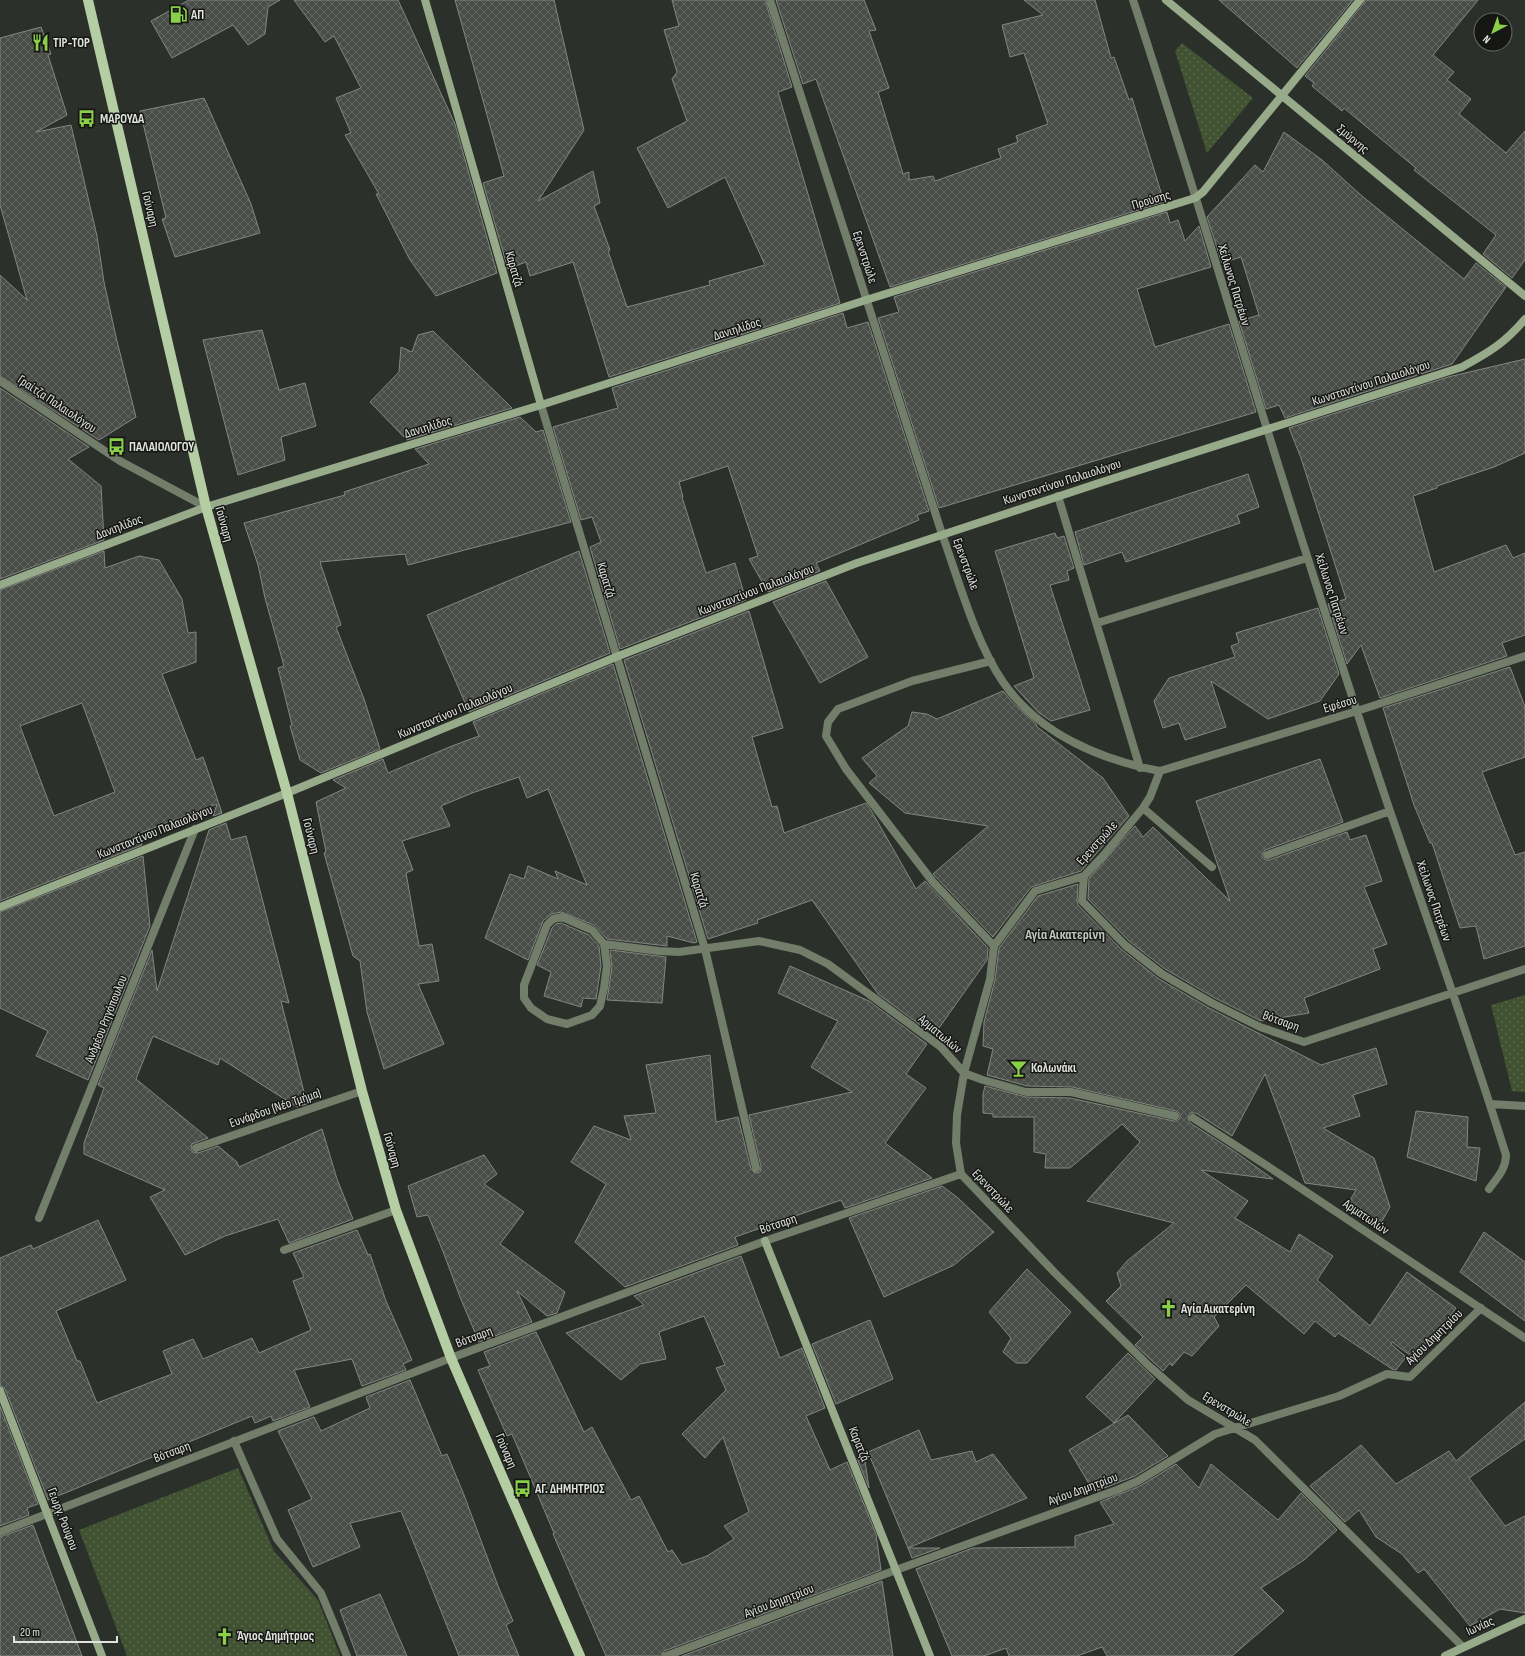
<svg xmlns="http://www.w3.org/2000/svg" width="1525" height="1656" font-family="'Sofia Sans Condensed',sans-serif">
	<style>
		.grass { fill: url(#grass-dots) }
		.building { fill: url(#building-cross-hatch); stroke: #848781; fill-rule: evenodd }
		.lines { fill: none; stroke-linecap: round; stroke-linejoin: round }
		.lane { stroke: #727d6a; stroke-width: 8 }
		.street { stroke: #727d6a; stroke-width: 8 }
		.secondary { stroke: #97aa8a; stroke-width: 8 }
		.primary { stroke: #b4cda3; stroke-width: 10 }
		.labels { text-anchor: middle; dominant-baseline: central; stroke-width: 3; stroke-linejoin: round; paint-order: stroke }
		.poi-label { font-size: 13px; font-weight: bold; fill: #e1e3df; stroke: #161715; text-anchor: start }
		.street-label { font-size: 13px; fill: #e1e3df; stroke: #161715 }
		.neighbourhood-label { font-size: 14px; font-weight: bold; fill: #c3c7c1; stroke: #161715 }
	</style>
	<defs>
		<pattern id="grass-dots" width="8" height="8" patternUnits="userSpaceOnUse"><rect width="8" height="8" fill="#405232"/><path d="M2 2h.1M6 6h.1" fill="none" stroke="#5b6b4f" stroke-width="1.8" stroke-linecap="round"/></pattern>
		<pattern id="building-cross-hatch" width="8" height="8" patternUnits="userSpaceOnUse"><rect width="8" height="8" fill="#494d47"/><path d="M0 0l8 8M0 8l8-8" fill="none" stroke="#636661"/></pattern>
	</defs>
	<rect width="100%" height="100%" fill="#2c302a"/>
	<path class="grass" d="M1182,43L1253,98L1207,153L1175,51Z
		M1525,995V1092L1512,1091L1491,1005Z
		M238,1468L274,1551L318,1600L340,1656H127L79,1530Z"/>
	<path class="building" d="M189,0H280L268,7L265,34L248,45L233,25L172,58L151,21Z
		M294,0H398L455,124L497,273L436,296L410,260L376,194H379L345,135L351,133L336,98L361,88L334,36L325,42Z
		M455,0H554L584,130L538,201L593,171L600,203L594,206L610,250L608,251L627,307L710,285L709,281L765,265L725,177L668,208L637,148L687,121L672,79L677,72L664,30L679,26L672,0H765L792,87L778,92L840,303L609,377L573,262L530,276L526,262L508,269L483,183L504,176Z
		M776,0H864L876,30L869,31L889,88L878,92L903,174L909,172V180L933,176L935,181L1001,158L998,149L1018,142L1016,136L1048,124L1024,53L1010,57L1002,25L1043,15L1024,0H1095L1111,58L1114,57L1129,100L1132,98L1164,202L890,287L816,79L803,84Z
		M1219,0H1353L1297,68Z
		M1365,0H1478L1433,55L1454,72L1447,80L1471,99L1459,114L1506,153L1525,131V260L1512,278L1483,254L1496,235L1414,170L1416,168L1344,108L1342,111L1312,86L1314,83L1305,76L1364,3Z
		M41,27L51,54L48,55L67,115L36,132L71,125L97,236L104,282L116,337L136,417L99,440L0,376V275L27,300L0,205V38Z
		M204,98L251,204L260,233L175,257L162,219L166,218L140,111Z
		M1284,132L1322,160L1362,196L1464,279L1476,263L1506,287L1452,364L1285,418L1279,405L1266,409L1239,321L1259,315L1241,257L1222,263L1207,217L1255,165L1263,172Z
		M1167,212L1170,223L1178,220L1185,241L1199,226L1211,267L1137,289L1155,347L1229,324L1256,412L939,508L878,318L899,312L894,297Z
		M843,313L847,328L868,322L929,511L917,515L919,520L816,563L820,571L768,592L749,559L758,556L728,466L679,482L683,497H682L706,573L735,563L746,600L620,649L590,547L601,542L592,517L581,520L553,427L618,408L612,388Z
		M262,330L279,390L305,383L316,426L281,437L285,460L238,475L203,340Z
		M433,331L512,408L407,440L370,402L399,372L401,347L412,352L418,335Z
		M1525,359V453L1494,467L1437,486V488L1413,496L1434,572L1506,545L1513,558L1525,553V635L1502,643L1507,656L1380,698L1361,645L1347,664L1328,604L1346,599L1301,458L1289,428L1448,377Z
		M0,388L89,447L68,459L101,486L104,540L0,579Z
		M520,417L536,432L543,430L571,522L408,565L405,554L320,562L341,625L336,627L364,699L380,749L321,773L300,760L290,726L292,725L278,668L284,666L265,598L258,565L244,523L345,495L344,492L429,464L415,449Z
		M1248,474L1259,507L1237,515L1240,523L1126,562L1122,552L1084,565L1075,532Z
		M1055,533L1057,538L1064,536L1074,568L1067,571L1069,580L1050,585L1090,710L1051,721L1038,712L1014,686L1034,678L995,551Z
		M104,551L105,568L139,556L159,560L182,599L188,633L196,632V662L162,674L196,760L203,757L222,813L213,816L217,804L140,833L142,845L0,901V590ZM82,703L115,792L54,816L20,726Z
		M579,551L610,653L469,712L427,615Z
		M826,581L868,657L820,683L773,602Z
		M1318,608L1339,674L1320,701L1268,719L1211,681L1226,727L1185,740L1179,723L1163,728L1154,701L1169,678L1235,657L1231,646L1239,643L1236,633Z
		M749,611L783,728L752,737L772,807L777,806L784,833L866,803L872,812L916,889L925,881L988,948L987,960L934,1035L878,994L812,900L757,920L758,923L708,939L624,660Z
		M613,664L697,942L694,943L667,936V946L607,939L594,925L561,912L551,914L543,921L528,960L485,938L510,874L524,879L528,866L558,879L555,871L587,885L548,789L527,798L519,777L472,793L441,806L450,826L402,841L413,870L406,873L419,946L432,944L439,981L418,984L444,1044L384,1069L367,1012L360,961L353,956L324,853L326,852L316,802L346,788L333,780L383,759L388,773L452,746L479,736L473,722Z
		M1510,667L1525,707V757L1482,772L1515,855L1525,852V946L1484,959L1476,926L1460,928L1432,843H1430L1414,805L1383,708Z
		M1003,691L1014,704L1037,725L1036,726L1103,778L1129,816L1081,871L1031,887L993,937L933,874L988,826L905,813L869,783L877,776L862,758L908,726L912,712L927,714L937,719Z
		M1320,759L1343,822L1265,850L1262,854V857L1266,860H1269L1347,832L1350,840L1366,835L1382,881L1364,887L1387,944L1373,949L1380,969L1304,998L1309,1013L1261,1021L1215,998L1165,969L1129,941L1088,899L1089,878L1135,826L1143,837L1153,827L1230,901L1196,801Z
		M226,823L231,840L246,836L289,1003L281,1001L307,1104L297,1107L220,1058L218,1065L153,1036L136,1079L208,1138L192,1144L191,1149L193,1152L198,1153L218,1146L237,1162L239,1167L322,1129L337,1179L353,1219L289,1243L278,1219L225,1236L185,1255L150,1197L165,1190L84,1154V1143L104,1088L98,1085L152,950L157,991L209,830Z
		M143,856L150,926L88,1080L36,1056L48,1031L0,1008V912Z
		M1078,884L1077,901L1078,905L1121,949L1159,979L1209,1008L1321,1065L1376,1048L1387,1084L1353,1095L1360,1116L1323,1128L1374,1158L1390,1207L1378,1228L1345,1209L1356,1190L1305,1183L1265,1074L1232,1136L1196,1113H1190L1188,1118L1190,1123L1234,1151L1273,1179L1201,1170L1248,1201L1235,1218L1290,1252L1299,1234L1333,1256L1317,1280L1370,1326L1407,1272L1456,1308L1418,1361L1392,1342L1391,1344L1406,1357L1396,1370L1392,1369L1338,1333L1335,1337L1315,1321L1304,1334L1246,1285L1214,1317L1219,1326L1192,1356L1184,1352L1172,1366L1170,1363L1163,1371L1135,1345L1143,1337L1106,1301L1121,1286L1117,1273L1127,1261L1174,1223L1087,1201L1140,1142L1122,1124L1070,1168H1045L1046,1154L1034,1152V1117H993V1114L983,1113V1094L985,1086L1026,1097L1070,1098L1174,1121H1177L1180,1118V1114L1176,1111L1072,1087L1027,1086L987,1075L993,1049L983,1046L984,1022L995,980L999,948L1038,896Z
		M561,923L589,935L599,946L601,966L596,999L583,998L581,1007L544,996L551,972L537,965L552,928L556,924Z
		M610,950L666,957L662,1003L607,1000L612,967Z
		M790,966L869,1001L927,1044L906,1074L926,1088L885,1143L932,1178L845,1208L841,1200L735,1237L738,1245L625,1287L575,1242L606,1184L571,1162L594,1126L631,1140L624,1116L656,1113L646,1065L710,1055L716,1122L738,1117L751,1169L755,1173L760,1172L761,1167L749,1115L852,1092L811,1067L838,1021L778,993Z
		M1416,1111L1468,1117L1467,1147L1480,1148L1476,1181L1407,1157Z
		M484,1155L497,1174L484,1184L524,1212L500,1244L565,1292L557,1313L547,1316L517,1291L532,1322L479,1342L460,1297L444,1254L428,1215L417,1217L408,1186Z
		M942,1186L958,1198L994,1232L954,1265L884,1297L849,1218Z
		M98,1220L126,1280L56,1311L77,1361H80L97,1403L172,1374L163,1351L193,1339L203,1359L252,1338L259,1353L311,1330L293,1281L304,1277L293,1253L357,1230L368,1255L370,1254L386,1301L412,1360L403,1364L406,1370L362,1386L352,1359L294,1370L310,1407L273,1421L271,1416L255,1423L252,1416L48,1500L5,1389L0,1386V1258L31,1245L33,1249Z
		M1484,1232L1525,1262V1321L1460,1272Z
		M741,1256L780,1358L802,1348L825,1408L806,1416L830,1470L847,1462L876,1534L881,1570L664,1651L661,1656H606L553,1534L554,1533L512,1434L507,1436L478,1370L490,1366L484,1352L536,1332L584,1432L592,1427L631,1500L639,1496L668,1552L672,1550L682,1565L707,1556L734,1539L724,1526L749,1512L723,1437L705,1458L682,1434L726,1390L716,1368L725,1365L704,1316L659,1332L666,1359L640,1364L621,1380L566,1333L644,1305L634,1296Z
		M1027,1269L1071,1312L1027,1363H1016L1003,1352L1011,1338L989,1312Z
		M870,1320L893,1379L836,1404L812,1344Z
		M1128,1353L1155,1379L1114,1423L1086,1397Z
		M410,1380L442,1456L447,1454L464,1495L498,1586L513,1621L506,1625L519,1656H459L401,1511L350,1523L360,1547L313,1567L288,1510L312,1499L278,1431L314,1417L321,1431L370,1408L366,1397Z
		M1525,1402V1439L1469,1478L1505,1526L1525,1516V1613L1500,1609L1470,1626L1424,1569L1418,1573L1402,1554L1376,1537L1359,1510L1345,1522L1310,1486L1361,1445L1396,1484L1449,1451L1456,1461Z
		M0,1406L38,1504L27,1508L29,1515L0,1526Z
		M1128,1415L1168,1456L1135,1476L1094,1492L1069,1450Z
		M919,1430L931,1460L972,1451L976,1462L993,1454L1027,1498L908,1548L868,1452Z
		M864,1454L869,1488L857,1458Z
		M1176,1464L1199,1488L1211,1464L1278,1520L1301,1493L1337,1530L1304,1560L1261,1588L1284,1611L1232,1656H1107L1102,1647L1077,1656H1009L1006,1648L984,1656H952L916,1569L973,1548L1075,1547V1536L1114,1524L1100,1502L1140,1486Z
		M33,1525L70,1624L82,1656H0V1537Z
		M908,1548H940L912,1558Z
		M882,1581L893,1656H682Z
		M380,1594L407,1656H357L340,1610Z"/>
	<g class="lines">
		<path class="lane" d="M196,1148L362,1091
			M39,1218L195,829
			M284,1250L396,1210
			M234,1441L277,1539L321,1593L347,1656"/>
		<path class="street" d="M770,0L942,534C959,581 975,641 1003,682C1039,734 1101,760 1160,771L1150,797L1143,808L1103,856L1084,876L1035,891L994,946L990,979L964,1073L957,1115L956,1143L961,1174L1055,1273L1149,1366L1188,1400L1255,1440L1463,1647
			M1133,0C1194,185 1248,373 1308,559C1335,644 1362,729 1391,814C1430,927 1470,1040 1506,1155C1506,1169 1497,1178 1489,1189
			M0,381L120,461L206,507
			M541,405L705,949L756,1168
			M1058,496L1140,768
			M1097,623L1307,558
			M991,661L912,681L838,709L828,722L826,736L846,769L933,882L994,946
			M1160,771L1357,711L1525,656
			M1143,808L1212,867
			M1267,855L1390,811
			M1084,876L1082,901L1125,945L1162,974L1212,1003L1260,1027L1304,1042L1525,969
			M604,944L607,966L604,988L600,1006L592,1015L567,1024L547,1019L531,1008L524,998V985L547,925L553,919L562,917L592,930L604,944L659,951L679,952L759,941L800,950L828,964L941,1047L964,1073L983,1080L1026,1092H1071L1175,1116
			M1490,1104L1525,1106
			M1193,1118L1272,1169L1525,1338
			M0,1532L451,1358L765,1241L961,1174
			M666,1656L896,1570L1117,1490L1138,1481L1215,1434L1339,1396L1387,1374L1410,1377L1481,1308"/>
		<path class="secondary" d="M425,0L541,405
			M1166,0L1525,296
			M0,585L206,507L541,405L866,300L1195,198L1203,192L1360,0
			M0,907L287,793L616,657L857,563L1099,483L1462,367C1488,353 1505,343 1525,319
			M765,1241L930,1656
			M0,1391L102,1656
			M1445,1656L1525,1619"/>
		<path class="primary" d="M88,0L206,507L287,793L362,1091L396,1210L451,1358L580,1656"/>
	</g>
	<defs>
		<symbol id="fuel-bare" viewBox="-9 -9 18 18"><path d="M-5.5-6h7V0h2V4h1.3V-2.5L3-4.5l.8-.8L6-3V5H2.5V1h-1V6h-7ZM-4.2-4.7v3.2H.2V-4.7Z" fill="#89cf48" stroke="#161715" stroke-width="2.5" paint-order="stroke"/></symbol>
		<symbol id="restaurant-bare" viewBox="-9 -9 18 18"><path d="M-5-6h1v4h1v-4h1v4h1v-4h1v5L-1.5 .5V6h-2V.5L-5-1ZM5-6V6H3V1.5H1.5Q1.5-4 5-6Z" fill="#89cf48" stroke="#161715" stroke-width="2.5" paint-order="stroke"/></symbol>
		<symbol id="bus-bare" viewBox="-9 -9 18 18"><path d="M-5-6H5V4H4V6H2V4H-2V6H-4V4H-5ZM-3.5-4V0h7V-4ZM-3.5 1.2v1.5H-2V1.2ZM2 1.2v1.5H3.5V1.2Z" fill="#89cf48" stroke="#161715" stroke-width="2.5" paint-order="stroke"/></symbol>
		<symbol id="bar-bare" viewBox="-9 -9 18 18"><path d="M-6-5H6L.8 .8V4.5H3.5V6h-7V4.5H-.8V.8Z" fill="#89cf48" stroke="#161715" stroke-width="2.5" paint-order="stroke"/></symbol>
		<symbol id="church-bare" viewBox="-9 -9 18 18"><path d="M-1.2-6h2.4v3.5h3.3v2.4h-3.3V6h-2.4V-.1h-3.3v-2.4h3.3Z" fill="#89cf48" stroke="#161715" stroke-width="2.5" paint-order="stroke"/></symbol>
	</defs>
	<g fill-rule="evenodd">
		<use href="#fuel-bare" x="166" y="2" width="25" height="25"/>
		<use href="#restaurant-bare" x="28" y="30" width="25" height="25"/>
		<use href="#bus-bare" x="74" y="106" width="25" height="25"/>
		<use href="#bus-bare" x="104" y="434" width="25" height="25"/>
		<use href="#bar-bare" x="1006" y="1056" width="25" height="25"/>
		<use href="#church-bare" x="1156" y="1296" width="25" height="25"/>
		<use href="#bus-bare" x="510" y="1476" width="25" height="25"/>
		<use href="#church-bare" x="212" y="1624" width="25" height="25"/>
	</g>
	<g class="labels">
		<g class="poi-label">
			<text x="191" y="15">ΑΠ</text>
			<text x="53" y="43">TIP-TOP</text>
			<text x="100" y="119">ΜΑΡΟΥΔΑ</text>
			<text x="129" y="447">ΠΑΛΑΙΟΛΟΓΟΥ</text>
			<text x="1031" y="1068">Κολωνάκι</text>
			<text x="1181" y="1309">Αγία Αικατερίνη</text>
			<text x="535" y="1489">ΑΓ. ΔΗΜΗΤΡΙΟΣ</text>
			<text x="237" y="1636">Άγιος Δημήτριος</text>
		</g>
		<g class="street-label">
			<text transform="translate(1353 139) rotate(40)">Σμύρνης</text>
			<text transform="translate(1151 200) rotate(-17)">Προύσης</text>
			<text transform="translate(150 209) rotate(77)">Γούναρη</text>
			<text transform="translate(865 257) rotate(72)">Ερενστρώλε</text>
			<text transform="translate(514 269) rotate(74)">Καρατζά</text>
			<text transform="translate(1234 285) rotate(73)">Χείλωνος Πατρέων</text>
			<text transform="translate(737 329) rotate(-18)">Δανιηλίδος</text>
			<text transform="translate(1371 383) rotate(-18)">Κωνσταντίνου Παλαιολόγου</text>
			<text transform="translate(57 404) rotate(34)">Γραίτζα Παλαιολόγου</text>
			<text transform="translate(428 427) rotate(-17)">Δανιηλίδος</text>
			<text transform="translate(1062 482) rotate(-18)">Κωνσταντίνου Παλαιολόγου</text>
			<text transform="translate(224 524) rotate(74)">Γούναρη</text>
			<text transform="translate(119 527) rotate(-21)">Δανιηλίδος</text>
			<text transform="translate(966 564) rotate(70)">Ερενστρώλε</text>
			<text transform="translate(606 580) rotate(73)">Καρατζά</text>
			<text transform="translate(756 590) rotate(-21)">Κωνσταντίνου Παλαιολόγου</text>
			<text transform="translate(1332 594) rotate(72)">Χείλωνος Πατρέων</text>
			<text transform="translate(1340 704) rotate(-17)">Εφέσου</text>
			<text transform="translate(455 711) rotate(-23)">Κωνσταντίνου Παλαιολόγου</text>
			<text transform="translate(155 832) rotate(-22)">Κωνσταντίνου Παλαιολόγου</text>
			<text transform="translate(311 836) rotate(76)">Γούναρη</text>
			<text transform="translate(1097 843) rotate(-48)">Ερενστρώλε</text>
			<text transform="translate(699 890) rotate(73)">Καρατζά</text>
			<text transform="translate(1434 901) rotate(71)">Χείλωνος Πατρέων</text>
			<text transform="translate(106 1019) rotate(-68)">Ανδρέου Ρηγόπουλου</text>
			<text transform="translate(1281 1021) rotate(20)">Βότσαρη</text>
			<text transform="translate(940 1034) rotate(40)">Αρματωλών</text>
			<text transform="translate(275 1108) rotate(-19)">Ευνάρδου (Νέο Τμήμα)</text>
			<text transform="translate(392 1150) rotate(74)">Γούναρη</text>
			<text transform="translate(993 1191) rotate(47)">Ερενστρώλε</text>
			<text transform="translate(1366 1217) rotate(34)">Αρματωλών</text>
			<text transform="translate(778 1224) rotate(-19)">Βότσαρη</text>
			<text transform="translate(474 1337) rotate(-21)">Βότσαρη</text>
			<text transform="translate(1434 1337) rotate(-44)">Αγίου Δημητρίου</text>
			<text transform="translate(1227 1409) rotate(31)">Ερενστρώλε</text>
			<text transform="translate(859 1444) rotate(68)">Καρατζά</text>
			<text transform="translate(506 1451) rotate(67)">Γούναρη</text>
			<text transform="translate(172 1452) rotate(-21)">Βότσαρη</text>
			<text transform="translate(1083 1489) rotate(-20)">Αγίου Δημητρίου</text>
			<text transform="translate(63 1519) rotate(69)">Γεωργ. Ρούφου</text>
			<text transform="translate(779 1601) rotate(-21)">Αγίου Δημητρίου</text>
			<text transform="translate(1480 1626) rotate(-25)">Ιωνίας</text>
		</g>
		<g class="neighbourhood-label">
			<text x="1065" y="934">Αγία Αικατερίνη</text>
		</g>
	</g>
	<g transform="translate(1493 32) rotate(221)"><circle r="19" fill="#161715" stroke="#676966"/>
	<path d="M0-3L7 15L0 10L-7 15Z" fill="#89cf48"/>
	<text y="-6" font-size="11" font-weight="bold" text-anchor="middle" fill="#e1e3df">N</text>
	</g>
	<path d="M14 1636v6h103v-6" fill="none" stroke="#e1e3df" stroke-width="2"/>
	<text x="20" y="1636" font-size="12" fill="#e1e3df" stroke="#161715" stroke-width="3" paint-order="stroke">20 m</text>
</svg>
